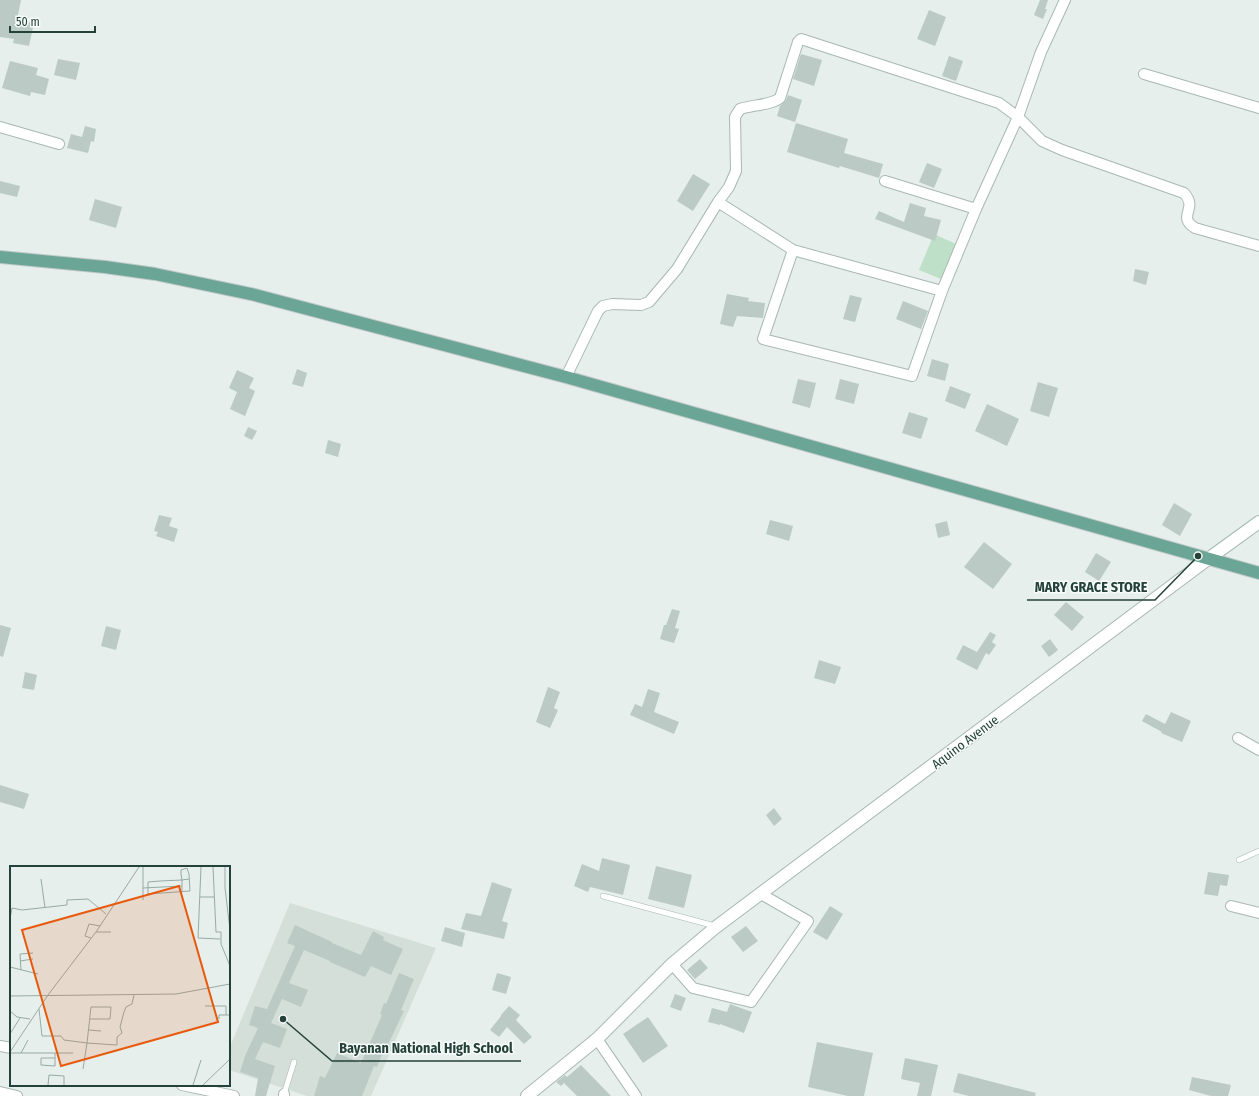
<svg xmlns="http://www.w3.org/2000/svg" width="1259" height="1096" font-family="'Fira Sans Condensed',sans-serif">
	<style>
		.built { fill: #d4dfda }
		.green { fill: #bfe0c8 }
		.building { fill: #bbcac4 }
		.lines { fill: none; stroke-linecap: round; stroke-linejoin: round }
		.service-casing { stroke: #a8b8b2; stroke-width: 6 }
		.minor-casing { stroke: #a8b8b2; stroke-width: 12 }
		.tertiary-casing { stroke: #a8b8b2; stroke-width: 14 }
		.secondary-casing { stroke: #a4bbb3; stroke-width: 14 }
		.primary-casing { stroke: #c2cac8; stroke-width: 14 }
		.service { stroke: #fff; stroke-width: 5 }
		.minor { stroke: #fff; stroke-width: 10 }
		.tertiary { stroke: #fff; stroke-width: 12 }
		.secondary { stroke: #fff; stroke-width: 12 }
		.primary { stroke: #6aa596; stroke-width: 12 }
		.labels { text-anchor: middle; dominant-baseline: central; stroke-width: 3; stroke-linejoin: round; paint-order: stroke }
		.street-label { font-size: 13px; fill: #24423a; stroke: #f7fbf9 }
		.inset-road { fill: none; stroke: #98aaa4; stroke-width: 1 }
		.view { fill: #e8590c; fill-opacity: 0.15; stroke: #e8590c; stroke-width: 2 }
		.inset-edge { fill: none; stroke: #24423a; stroke-width: 2 }
		.leader { fill: none; stroke: #24423a; stroke-width: 1.5 }
		.callout-dot { fill: #24423a; stroke: #f7fbf9; stroke-width: 1.5 }
		.callout-label { font-size: 14px; text-anchor: middle; font-weight: bold; fill: #24423a; stroke: #f7fbf9; stroke-width: 3; stroke-linejoin: round; paint-order: stroke }
	</style>
	<rect width="100%" height="100%" fill="#e6efeb"/>
	<path class="built" d="M290,903L436,948L371,1096H307L229,1070V1049Z"/>
	<path class="green" d="M934,234L956,244L941,279L919,270Z"/>
	<path class="building" d="M0,0H21L17,20L34,23L29,46L13,43L14,39L0,37Z
		M1040,0H1048L1045,9H1047L1043,19L1034,15Z
		M929,10L946,17L935,46L917,39Z
		M801,54L822,60L814,86L793,79Z
		M949,56L963,61L956,81L942,76Z
		M58,59L80,63L76,80L54,75Z
		M10,61L38,68L36,75L49,79L45,95L31,92L30,96L2,88Z
		M788,95L802,100L795,122L777,116L780,106L786,100Z
		M796,123L848,139L844,153L883,164L879,178L840,166L839,168L787,152Z
		M85,126L96,129L94,142L91,141L88,153L67,148L71,134L82,137Z
		M927,163L942,169L934,188L919,182Z
		M693,174L710,184L693,211L677,201Z
		M0,181L20,186L17,197L0,193Z
		M95,199L122,207L116,228L89,220Z
		M910,203L926,208L924,216L941,220L935,241L875,219L879,211L904,222Z
		M1135,269L1149,272L1146,285L1133,281Z
		M727,294L749,298L748,301L765,303L763,318L737,316L733,327L720,324Z
		M850,295L862,298L855,322L843,319Z
		M903,301L928,311L921,329L896,319Z
		M932,359L949,364L945,381L927,376Z
		M297,369L307,373L303,387L292,384Z
		M237,370L254,378L249,388L255,391L245,416L230,409L237,392L229,388Z
		M798,379L816,383L810,408L792,403Z
		M840,379L859,384L854,404L835,399Z
		M1038,382L1058,388L1049,417L1030,411Z
		M950,386L971,394L965,409L945,401Z
		M987,404L1019,419L1007,446L975,431Z
		M909,412L928,418L921,439L902,433Z
		M248,427L257,431L252,440L244,436Z
		M328,440L341,444L338,457L325,453Z
		M1174,503L1192,514L1180,536L1162,525Z
		M159,515L172,518L169,526L178,529L174,542L156,536L158,532L154,531Z
		M770,520L793,526L789,541L766,534Z
		M947,521L950,535L938,538L935,524Z
		M984,542L1012,564L993,589L964,567Z
		M1096,553L1111,562L1099,581L1085,572Z
		M1066,602L1084,617L1072,631L1054,615Z
		M672,609L680,611L675,628L679,629L674,643L660,639L664,625H666Z
		M0,625L11,628L3,657L0,656Z
		M106,626L121,630L116,650L101,646Z
		M990,632L996,635L992,642L996,645L989,655L986,653L977,670L956,659L963,645L977,652Z
		M1050,639L1058,650L1049,657L1041,646Z
		M819,660L841,667L835,684L814,678Z
		M25,672L37,675L34,690L22,688Z
		M548,687L560,692L554,708L558,710L550,728L536,722Z
		M648,689L660,693L654,712L679,722L674,734L630,715L635,704L642,707Z
		M1171,712L1191,721L1182,742L1161,733L1162,732L1142,721L1146,714L1165,724Z
		M0,785L29,794L24,809L0,802Z
		M774,808L782,819L774,826L766,815Z
		M602,858L630,865L623,895L590,887L588,892L574,886L582,864L599,871Z
		M656,866L692,875L684,908L648,899Z
		M1208,872L1229,875L1227,886L1220,885L1218,896L1204,894Z
		M492,882L512,889L502,921L508,923L504,939L461,929L466,913L481,916Z
		M830,906L843,914L827,940L813,932Z
		M295,925L332,942V943L361,955L373,931L384,937L383,940L403,949L391,975L371,966L365,977L330,962V961L304,950L289,983L308,990L301,1007L282,999L271,1023L287,1029L280,1048L263,1042L255,1059L275,1066L266,1096H255L258,1078L240,1072L245,1056L258,1028L249,1025L255,1006L267,1009L295,946L287,943Z
		M746,926L758,941L743,952L731,937Z
		M445,927L465,933L462,947L441,941Z
		M700,959L708,968L695,979L687,970Z
		M399,973L414,979L401,1010L404,1011L384,1053L383,1052L377,1067L374,1066L362,1096H314L320,1076L325,1078L337,1053L361,1063L382,1015L380,1014L384,1003L386,1004Z
		M497,973L511,977L506,994L492,990Z
		M675,994L686,998L681,1011L670,1007Z
		M730,1004L752,1012L744,1033L720,1024V1025L708,1022L712,1008L727,1012Z
		M509,1006L520,1015L516,1020L532,1037L524,1044L507,1027L499,1037L490,1030L501,1016V1015Z
		M648,1017L668,1046L643,1063L623,1034Z
		M817,1042L873,1053L864,1096H848L808,1087Z
		M905,1058L938,1065L931,1096H917L920,1083L901,1079Z
		M581,1065L611,1096H577L564,1083L561,1086L556,1082L565,1075L567,1077Z
		M958,1073L1036,1093L1035,1096H969L953,1092Z
		M1192,1077L1231,1085L1228,1096H1211L1189,1090Z"/>
	<g class="lines">
		<defs>
			<path id="service" d="M1239,860L1259,851
				M603,896L715,926
				M284,1094L294,1062"/>
			<path id="minor" d="M1144,74L1259,108
				M0,127L59,144
				M885,181L976,209
				M718,202L793,250
				M942,291L793,250L763,339L912,376L942,291L976,209L1018,117L1042,141L1062,150L1184,193C1199,209 1176,216 1195,228L1259,246
				M566,377L598,311L603,306L612,304L641,305L649,302L677,269L718,202L729,187L736,171L735,117L740,109C751,105 772,105 780,98L798,42L801,39L999,103L1018,117L1041,52L1065,0
				M1238,738L1259,750
				M1231,906L1259,913
				M672,964L693,988L751,1002L808,921L761,894
				M597,1039L636,1096
				M0,1046L11,1048
				M182,1085L234,1096
				M0,1092L17,1096
				M284,1096V1094"/>
			<path id="tertiary" d="M527,1096L597,1039L672,964L716,927L1208,559"/>
			<path id="secondary" d="M1208,559L1259,522"/>
			<path id="primary" d="M0,257L105,267L155,274L255,295L566,377L1259,573"/>
		</defs>
		<use href="#service" class="service-casing"/>
		<use href="#minor" class="minor-casing"/>
		<use href="#tertiary" class="tertiary-casing"/>
		<use href="#secondary" class="secondary-casing"/>
		<use href="#primary" class="primary-casing"/>
		<use href="#service" class="service"/>
		<use href="#minor" class="minor"/>
		<use href="#tertiary" class="tertiary"/>
		<use href="#secondary" class="secondary"/>
		<use href="#primary" class="primary"/>
	</g>
	<g class="labels">
		<g class="street-label">
			<text transform="translate(965 742) rotate(-37)">Aquino Avenue</text>
		</g>
	</g>
	<g transform="translate(10 866)">
		<rect width="220" height="220" fill="#e6efeb"/>
		<path class="inset-road" d="M133,1V34M191,1L188,72L210,73M203,1L206,66H211V78L220,100M215,1V22L220,64M31,13L35,42M133,22L172,20M172,26V14L171,8V4L177,2L179,8L180,25L138,28V16L150,15L172,14L179,13M190,31H204M0,53L2,42L12,44L57,39V34L78,33L96,48M86,66H101M81,72L75,70L79,58L90,60M10,95L23,93M0,101L28,108M11,104L10,88L23,87M38,129L86,66L129,1M0,130L166,128L220,118M195,140H216V149M29,143L32,170H51L54,174L77,177L81,141H101L100,153H80M0,145L7,151L20,153M209,153V149H220M79,164L91,165M0,168L10,152M0,186L38,129M0,187H63M11,187L18,174M45,187V192H31V199L45,200V192M73,203L77,177L107,179V171L112,167L110,161L114,146L116,141L122,138L124,129M38,219L39,209L54,210V219M183,219L191,194M193,219L220,193"/>
		<path class="view" d="M169,20L208,156L51,200L12,64Z"/>
		<rect width="220" height="220" class="inset-edge"/>
	</g>
	<path class="leader" d="M1198 556L1155 600H1027M283 1019L332 1061H521"/>
	<g class="callout-dot">
		<circle cx="1198" cy="556" r="4"/>
		<circle cx="283" cy="1019" r="4"/>
	</g>
	<g class="callout-label">
		<text x="1091" y="592">MARY GRACE STORE</text>
		<text x="426" y="1053">Bayanan National High School</text>
	</g>
	<path d="M10 26v6h85v-6" fill="none" stroke="#24423a" stroke-width="2"/>
	<text x="16" y="26" font-size="12" fill="#24423a" stroke="#f7fbf9" stroke-width="3" paint-order="stroke">50 m</text>
</svg>
